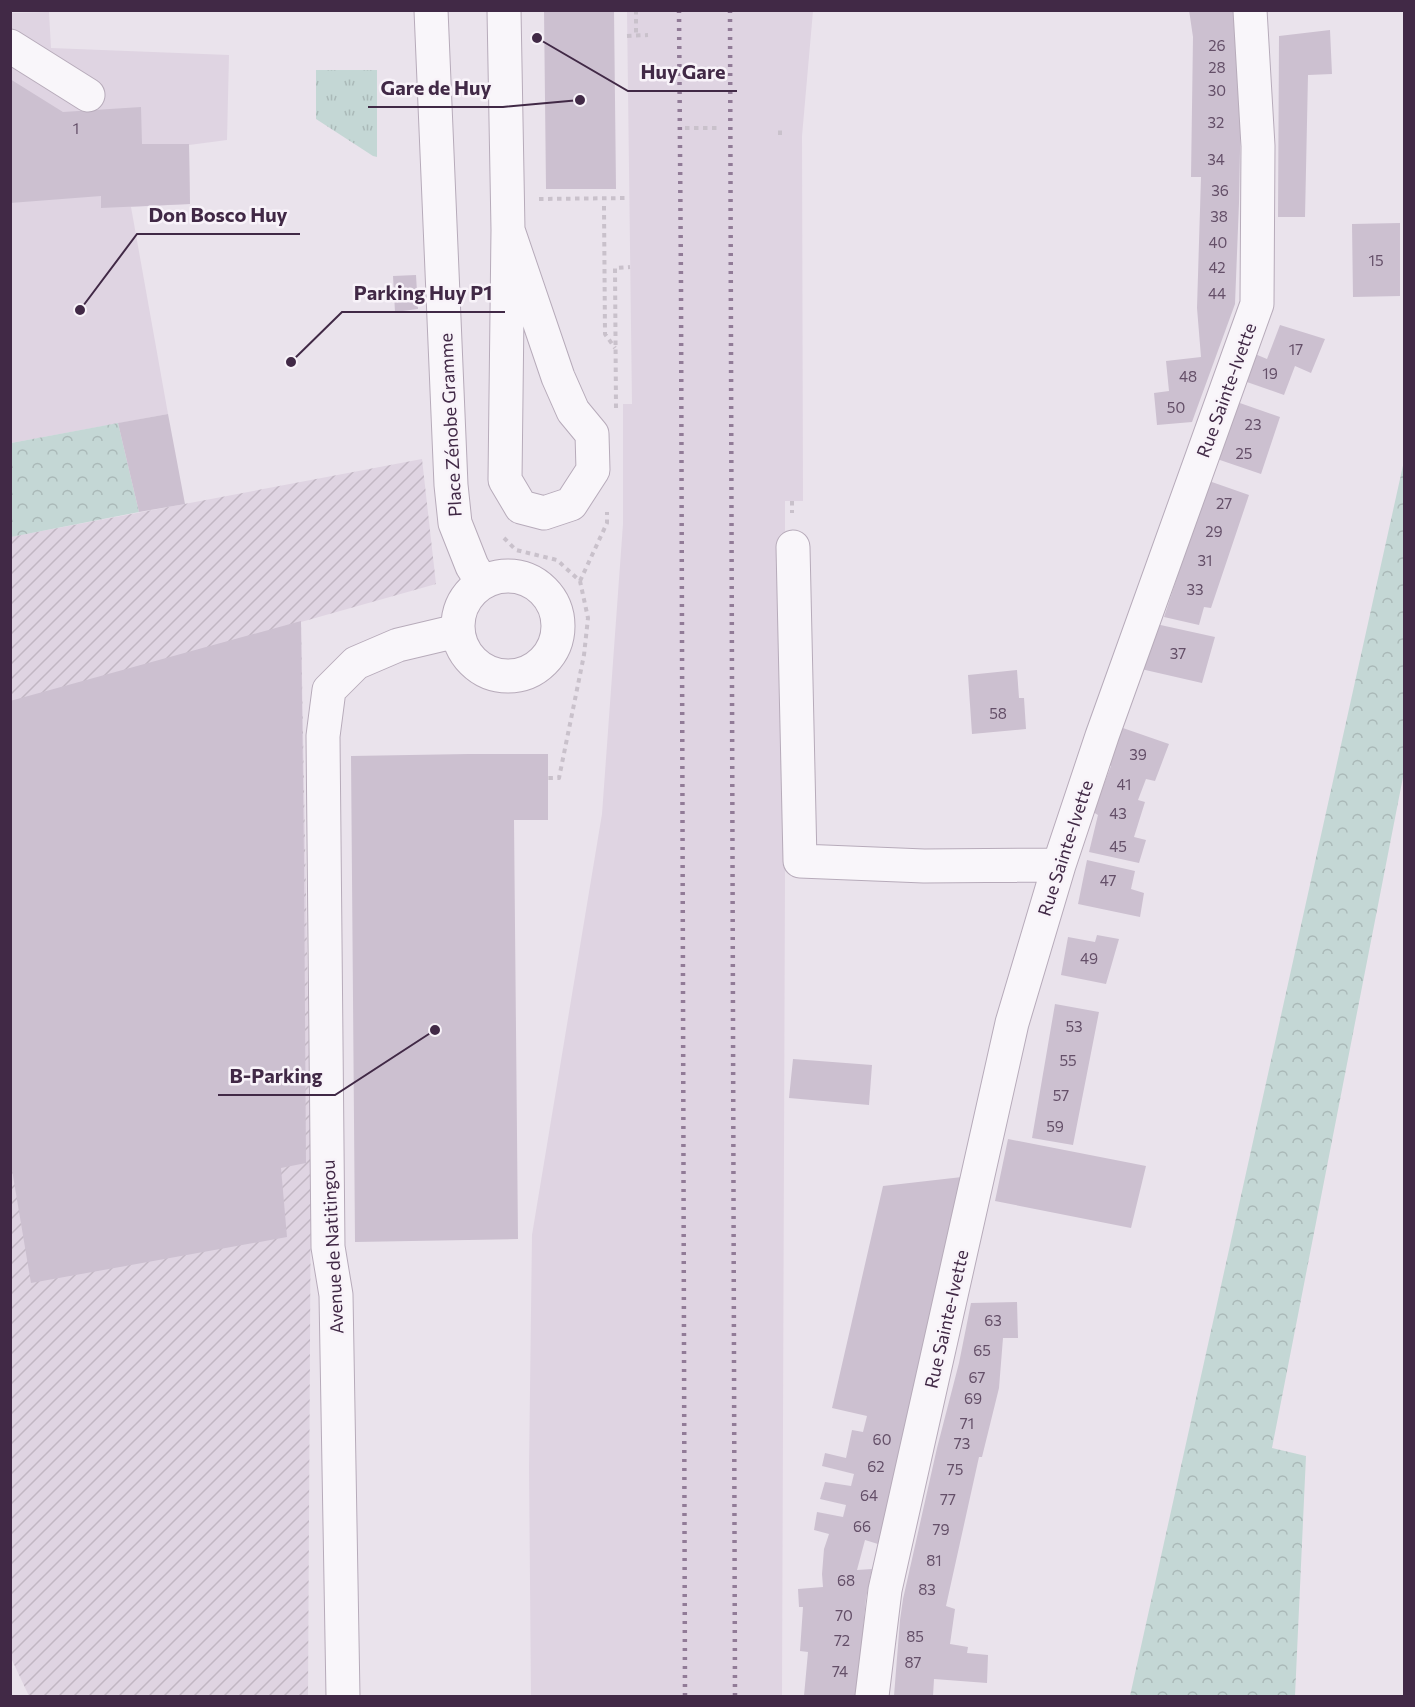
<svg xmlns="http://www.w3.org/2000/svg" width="1415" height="1707" font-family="Commissioner,sans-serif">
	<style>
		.built { fill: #dfd4e2 }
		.industrial { fill: url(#industrial-furrows) }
		.grass { fill: url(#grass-tufts) }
		.forest { fill: url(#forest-crowns) }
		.building { fill: #ccc0d0 }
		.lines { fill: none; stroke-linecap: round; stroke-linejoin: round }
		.minor-casing { stroke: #b7abba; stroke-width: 35 }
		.path { stroke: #c9c1cb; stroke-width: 4; stroke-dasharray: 4.5 4.5; stroke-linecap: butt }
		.minor { stroke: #f9f6fa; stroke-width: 33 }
		.rail { stroke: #917b97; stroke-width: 4.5; stroke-dasharray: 3 6; stroke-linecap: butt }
		.labels { text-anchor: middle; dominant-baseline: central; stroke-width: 5; stroke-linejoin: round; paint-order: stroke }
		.number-label { font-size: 15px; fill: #644f68 }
		.street-label { font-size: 18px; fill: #412946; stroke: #f8f3f9 }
		.leader { fill: none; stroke: #412946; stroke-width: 2 }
		.callout-dot { fill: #412946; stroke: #f8f3f9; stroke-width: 2 }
		.callout-label { font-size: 20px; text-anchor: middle; font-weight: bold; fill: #412946; stroke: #f8f3f9; stroke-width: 5; stroke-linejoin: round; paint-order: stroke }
	</style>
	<defs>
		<pattern id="industrial-furrows" width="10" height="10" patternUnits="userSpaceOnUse" patternTransform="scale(1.5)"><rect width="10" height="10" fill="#dfd4e2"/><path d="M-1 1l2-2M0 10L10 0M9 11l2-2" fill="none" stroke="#c1b6c3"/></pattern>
		<pattern id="grass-tufts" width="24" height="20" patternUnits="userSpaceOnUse" patternTransform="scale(1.5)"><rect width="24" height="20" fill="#c4d7d5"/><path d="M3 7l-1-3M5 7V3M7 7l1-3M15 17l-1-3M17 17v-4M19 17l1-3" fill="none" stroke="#aab9b8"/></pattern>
		<pattern id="forest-crowns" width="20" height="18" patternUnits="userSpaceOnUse" patternTransform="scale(1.5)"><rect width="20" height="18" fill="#c4d7d5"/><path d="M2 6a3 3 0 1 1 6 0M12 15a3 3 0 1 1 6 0" fill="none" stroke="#aab9b8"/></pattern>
	</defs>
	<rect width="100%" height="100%" fill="#eae3ec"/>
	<path class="built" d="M627,11H813L802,136L803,501H785V877L782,1696H531L529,1467L532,1235L602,814L623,524V404H632Z
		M49,12L51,48L229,55L227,140L189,145L190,204L131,207L168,414L11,443L10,13Z"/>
	<path class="industrial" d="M422,459L436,584L301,622L311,1165L308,1696H29L11,1658L10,537Z"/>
	<path class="grass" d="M316,70H377V157L373,156L316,119Z"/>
	<path class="forest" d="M118,423L139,512L11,537V443Z
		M1404,461V772L1272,1448L1306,1456L1295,1696H1130Z"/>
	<path class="building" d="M544,10H614L616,189H546Z
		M1189,10H1239L1241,98L1239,203L1235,304L1192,422L1157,425L1154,393L1169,391L1166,361L1201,357L1197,308L1201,177H1191L1193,37Z
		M1330,30L1332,74L1308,75L1305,217H1278L1279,36Z
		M10,79L63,112L141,107L142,144H189L190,204L101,208V196L10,203Z
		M1400,223V296L1353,297L1352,224Z
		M416,275L418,309L395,312L393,276Z
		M1280,325L1325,339L1311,373L1295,366L1284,395L1244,381L1255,354L1267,359Z
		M1237,402L1280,417L1261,474L1217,459Z
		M168,414L185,504L139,512L118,423Z
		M1209,481L1249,495L1211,608L1204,607L1199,625L1164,617Z
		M301,621L304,861L306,1163L281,1168L287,1237L31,1283L10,1158V701Z
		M1156,624L1215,637L1202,683L1141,669Z
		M1017,670L1019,698H1024L1026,729L972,734L968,675Z
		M1120,727L1169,744L1155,781L1146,779L1138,800L1145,802L1134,837L1146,840L1139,863L1089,852L1098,815L1093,812L1111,766L1107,764Z
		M468,754H548V820H514L518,1239L355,1242L351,756Z
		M1087,860L1135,871L1131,889L1144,893L1140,917L1078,904Z
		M1097,935L1119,939L1106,984L1061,975L1068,937L1095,942Z
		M1055,1004L1099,1012L1073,1145L1032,1138Z
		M793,1059L872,1065L869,1105L789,1098Z
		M1008,1139L1146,1166L1131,1228L995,1201Z
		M962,1177L878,1544L865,1540L857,1570L872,1569L866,1598L857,1696H804L808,1652L800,1651L803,1607H799L798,1589L823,1587L822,1574L824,1549L829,1534L814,1530L817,1512L843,1517L846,1505L820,1499L825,1482L851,1486L854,1474L822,1466L825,1453L846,1458L852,1430L863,1432L867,1416L832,1408L883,1186Z
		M1017,1302L1018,1338H1003L999,1388L982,1457H979L946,1606L955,1609L950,1644L968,1647L967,1653L988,1655L987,1683L934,1679L933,1696H894L900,1620L903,1599L937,1448L959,1363L971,1303Z"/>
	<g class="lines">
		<defs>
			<path id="minor" d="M431,10L451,485L455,523L472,566L482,582
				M504,10L508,230L505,480L521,507L544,513L571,504L593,470L592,434L573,411L558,377L508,230
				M10,46L88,95
				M793,547L800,861L924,866L1059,865
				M458 626a50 50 0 1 1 100 0a50 50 0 1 1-100 0Z
				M343,1696L336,1295L328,1247L323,736L329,690L356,663L398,645L457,631
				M872,1696L885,1590L1012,1023L1059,865L1102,736L1257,304L1258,146L1250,10"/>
		</defs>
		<use href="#minor" class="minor-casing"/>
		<path class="path" d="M636,10V36
			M627,36L648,35
			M685,128H718
			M780,135V128
			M539,199L629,198
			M604,206L605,334L615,348
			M616,408L615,268L630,267
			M792,501V513
			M504,538L516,550L557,560L580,581L588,618L584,655L559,778H548
			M580,581L607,523V512"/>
		<use href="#minor" class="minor"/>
		<path class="rail" d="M679,10L681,285L685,1696
			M730,10L735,1696"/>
	</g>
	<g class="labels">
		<g class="number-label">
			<text x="1217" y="45">26</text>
			<text x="1217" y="67">28</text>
			<text x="1217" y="90">30</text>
			<text x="1216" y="122">32</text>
			<text x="76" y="128">1</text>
			<text x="1216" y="159">34</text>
			<text x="1220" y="190">36</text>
			<text x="1219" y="216">38</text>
			<text x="1218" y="242">40</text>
			<text x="1376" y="260">15</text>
			<text x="1217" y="267">42</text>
			<text x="1217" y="293">44</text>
			<text x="1296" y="349">17</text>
			<text x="1270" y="373">19</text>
			<text x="1188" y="376">48</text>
			<text x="1176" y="407">50</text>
			<text x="1253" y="424">23</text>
			<text x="1244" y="453">25</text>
			<text x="1224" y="503">27</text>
			<text x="1214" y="531">29</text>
			<text x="1205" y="560">31</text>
			<text x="1195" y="589">33</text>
			<text x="1178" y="653">37</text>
			<text x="998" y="713">58</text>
			<text x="1138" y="754">39</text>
			<text x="1124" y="784">41</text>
			<text x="1118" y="813">43</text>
			<text x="1118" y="846">45</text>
			<text x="1108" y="880">47</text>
			<text x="1089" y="958">49</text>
			<text x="1074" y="1026">53</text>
			<text x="1068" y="1060">55</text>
			<text x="1061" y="1095">57</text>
			<text x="1055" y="1126">59</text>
			<text x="993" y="1320">63</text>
			<text x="982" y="1350">65</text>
			<text x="977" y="1377">67</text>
			<text x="973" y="1398">69</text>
			<text x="967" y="1423">71</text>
			<text x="882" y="1439">60</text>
			<text x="962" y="1443">73</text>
			<text x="876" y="1466">62</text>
			<text x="955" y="1469">75</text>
			<text x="869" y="1495">64</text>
			<text x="948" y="1499">77</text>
			<text x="862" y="1526">66</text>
			<text x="941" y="1529">79</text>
			<text x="934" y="1560">81</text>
			<text x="846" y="1580">68</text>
			<text x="927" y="1589">83</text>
			<text x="844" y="1615">70</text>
			<text x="915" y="1636">85</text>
			<text x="842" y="1640">72</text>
			<text x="913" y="1662">87</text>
			<text x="840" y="1671">74</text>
		</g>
		<g class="street-label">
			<text transform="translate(1226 390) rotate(-70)">Rue Sainte-Ivette</text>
			<text transform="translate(450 425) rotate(-93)">Place Zénobe Gramme</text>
			<text transform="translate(1065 848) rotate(-72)">Rue Sainte-Ivette</text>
			<text transform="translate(332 1247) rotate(-93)">Avenue de Natitingou</text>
			<text transform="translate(946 1319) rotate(-77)">Rue Sainte-Ivette</text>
		</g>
	</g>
	<path class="leader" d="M537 38L628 91H737M580 100L503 107H368M80 310L137 234H300M291 362L342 312H505M435 1030L335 1095H218"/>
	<g class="callout-dot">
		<circle cx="537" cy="38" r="6"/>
		<circle cx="580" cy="100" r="6"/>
		<circle cx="80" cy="310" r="6"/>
		<circle cx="291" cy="362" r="6"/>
		<circle cx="435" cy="1030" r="6"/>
	</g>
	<g class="callout-label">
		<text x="683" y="79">Huy Gare</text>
		<text x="436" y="95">Gare de Huy</text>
		<text x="218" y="222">Don Bosco Huy</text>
		<text x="423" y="300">Parking Huy P1</text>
		<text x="276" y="1083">B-Parking</text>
	</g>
	<rect width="1415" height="1707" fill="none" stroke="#412946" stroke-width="24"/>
</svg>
